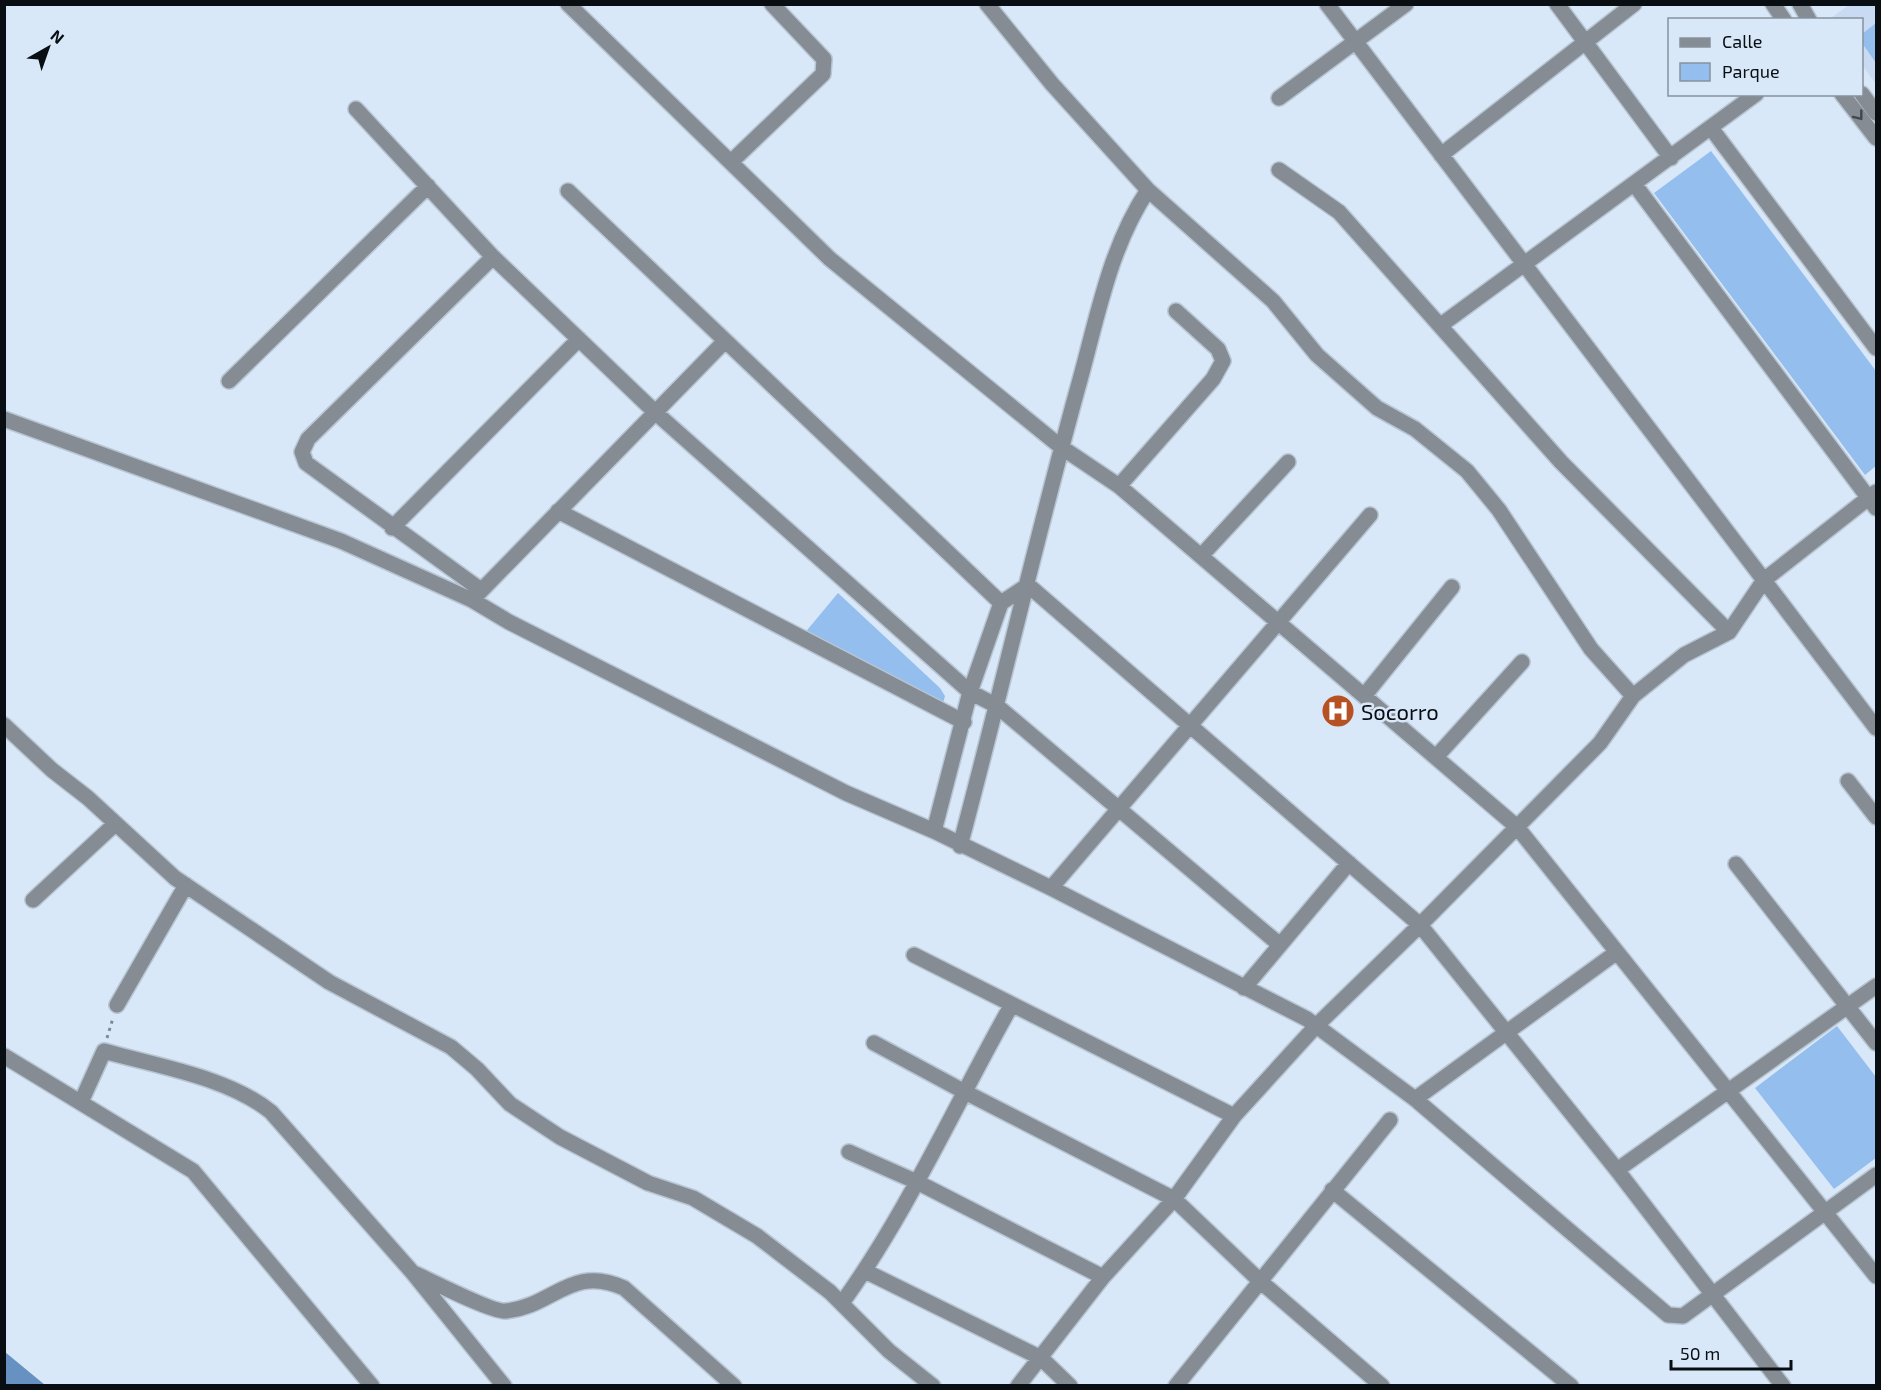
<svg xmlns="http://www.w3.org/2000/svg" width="1881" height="1390" font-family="'Exo 2',sans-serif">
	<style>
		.built { fill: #c8dbf2 }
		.green { fill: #94beed }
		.water { fill: #6791c1 }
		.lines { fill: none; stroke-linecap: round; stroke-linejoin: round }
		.street-casing { stroke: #b8c5d3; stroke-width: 18 }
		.path { stroke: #808a96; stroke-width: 3; stroke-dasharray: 3 4.5; stroke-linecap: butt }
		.street { stroke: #868c93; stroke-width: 15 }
		.oneway { stroke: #41474d }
		.labels { text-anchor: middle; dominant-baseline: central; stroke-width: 5; stroke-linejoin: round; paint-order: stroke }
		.poi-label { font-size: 22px; fill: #090e13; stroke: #d9e8f8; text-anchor: start }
	</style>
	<rect width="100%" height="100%" fill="#d9e8f8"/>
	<path class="built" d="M1849,5H1876V84L1862,65V20H1828Z"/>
	<path class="green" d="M1876,23V63L1862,43V34Z
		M1711,151L1876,371V466L1865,475L1654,193Z
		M838,593L940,688L945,696L942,707L798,641Z
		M1837,1026L1876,1077V1158L1834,1189L1755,1088Z"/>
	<path class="water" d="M4,1352H5L45,1385H5Z"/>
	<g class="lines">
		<defs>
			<path id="street" d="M568,4L830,259L1061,447L1119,486L1517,827L1876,1276
				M987,4L1052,84L1148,190L1273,301L1317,355L1377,408L1415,429L1467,471L1499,510L1591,649L1633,696
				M1327,4L1876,728
				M1557,4L1671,158
				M1773,4L1784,20
				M1800,4L1809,20
				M1842,94L1876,138
				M1862,94L1876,113
				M1279,98L1406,4
				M356,109L493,257L656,413L970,692L934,831
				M1711,128L1876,348
				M1441,155L1634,4
				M731,162L823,74L824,59L772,4
				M1279,170L1339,212L1561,462L1729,632
				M1635,185L1876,508
				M568,191L1001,603
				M1441,325L1756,94
				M229,381L428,186
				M4,419L341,541L472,600L509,622L846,793L934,831L1051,888L1307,1019L1415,1099L1668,1315L1683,1316L1876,1175
				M1119,486L1213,379L1223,361L1218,349L1176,311
				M558,511L964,722
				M392,528L579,339
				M1201,556L1288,462
				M1028,585L1420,925L1617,1170L1783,1386
				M1028,585L1001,603L970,692L997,706L1280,945
				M481,590L306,463L302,452L308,439L493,257
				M474,598L725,341
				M1364,696L1452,587
				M4,725L52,770L88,798L175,878L329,982L451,1047L477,1069L510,1104L560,1137L648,1183L693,1198L757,1236L830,1292L889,1351L933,1386
				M1436,757L1522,662
				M1848,781L1876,817
				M960,846C1001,693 1036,539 1078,387C1097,320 1109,248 1148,190
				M1736,864L1876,1043
				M1051,888L1370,515
				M33,900L115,824
				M914,955L1234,1116
				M1244,988L1349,863
				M117,1005L186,885
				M874,1043L963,1091L1174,1199L1260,1281L1382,1386
				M4,1056L193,1171L372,1386
				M1415,1099L1617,952
				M81,1102L104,1051C156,1066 228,1077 271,1112L413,1273L504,1386
				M849,1152L917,1182L1103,1277
				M1617,1170L1876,986
				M1332,1190L1571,1386
				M865,1271L1041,1358L1070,1386
				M416,1274C431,1281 494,1313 506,1311C554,1306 571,1264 624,1288L734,1386
				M842,1303C909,1210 955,1105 1011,1006
				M1018,1386L1103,1277L1174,1199L1234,1116L1316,1026L1420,925L1600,743L1633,696L1684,655L1729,632L1764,580L1876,492
				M1176,1386L1390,1120"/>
		</defs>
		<use href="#street" class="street-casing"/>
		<path class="path" d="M107,1038L113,1018"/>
		<use href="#street" class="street"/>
	</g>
	<defs><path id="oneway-chevron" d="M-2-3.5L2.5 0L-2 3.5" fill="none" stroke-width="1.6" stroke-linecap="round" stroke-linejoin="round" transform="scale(1.5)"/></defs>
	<use class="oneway" href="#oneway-chevron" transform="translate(1859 116) rotate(52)"/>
	<defs>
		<symbol id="hospital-disc" viewBox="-11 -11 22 22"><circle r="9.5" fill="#b65124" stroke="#d9e8f8"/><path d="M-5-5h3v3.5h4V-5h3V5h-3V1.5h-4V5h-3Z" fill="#fff"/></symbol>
	</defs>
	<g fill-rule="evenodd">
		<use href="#hospital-disc" x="1319" y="692" width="38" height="38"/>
	</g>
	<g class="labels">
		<g class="poi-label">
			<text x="1361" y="711">Socorro</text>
		</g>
	</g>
	<rect width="1881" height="1390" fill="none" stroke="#090e13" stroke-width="12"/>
	<rect x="1668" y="18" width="195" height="78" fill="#d9e8f8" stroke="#86919c" stroke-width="1.5"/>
	<rect x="1680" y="38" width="30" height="9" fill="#868c93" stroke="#86919c" stroke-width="1.5"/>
	<text x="1722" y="48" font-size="18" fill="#090e13">Calle</text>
	<rect x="1680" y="63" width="30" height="18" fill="#94beed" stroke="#86919c" stroke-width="1.5"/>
	<text x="1722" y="78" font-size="18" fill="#090e13">Parque</text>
	<g transform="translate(48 48) rotate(40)" stroke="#d9e8f8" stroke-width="4.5" paint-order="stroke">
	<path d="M0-4.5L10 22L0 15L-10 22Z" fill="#090e13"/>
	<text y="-9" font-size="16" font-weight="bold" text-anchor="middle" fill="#090e13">N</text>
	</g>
	<path d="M1671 1360v9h120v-9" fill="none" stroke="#090e13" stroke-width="3"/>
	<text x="1680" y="1360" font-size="18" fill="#090e13" stroke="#d9e8f8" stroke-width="4.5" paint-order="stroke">50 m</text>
</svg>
